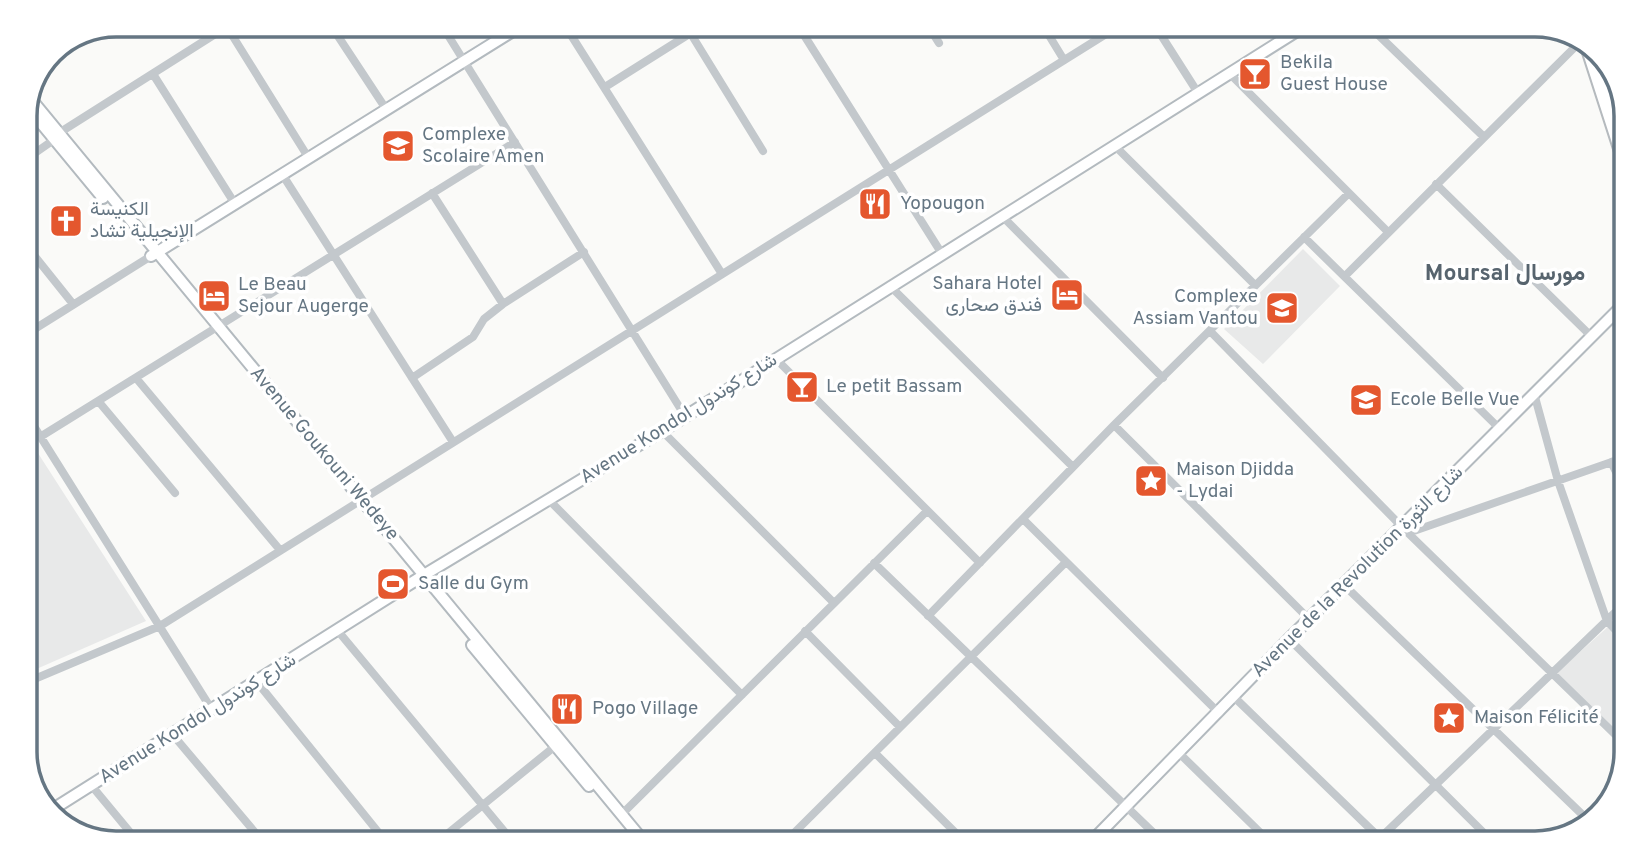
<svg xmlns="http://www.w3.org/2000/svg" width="1651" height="868" font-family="Overpass,Vazirmatn,sans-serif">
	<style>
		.built { fill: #e8e9e9 }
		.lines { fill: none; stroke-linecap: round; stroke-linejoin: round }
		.secondary-casing { stroke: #b3babf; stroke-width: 14 }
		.primary-casing { stroke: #b5babe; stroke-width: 16 }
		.street { stroke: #c3c8cc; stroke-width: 8 }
		.secondary { stroke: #fff; stroke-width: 10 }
		.primary { stroke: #fff; stroke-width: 12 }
		.labels { text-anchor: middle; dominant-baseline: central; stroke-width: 7; stroke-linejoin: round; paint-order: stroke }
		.poi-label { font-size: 19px; fill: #657683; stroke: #fff; text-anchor: start }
		.street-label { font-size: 19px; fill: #657683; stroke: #fff }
		.quarter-label { font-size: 23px; font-weight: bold; fill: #57646e; stroke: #fff }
		.rim { fill: none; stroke: #657683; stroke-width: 3.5 }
	</style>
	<rect width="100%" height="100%" fill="#fafaf8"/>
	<path class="built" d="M1303,249L1340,286L1263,364L1224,329Z
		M25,433L146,621L25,674Z
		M1610,625L1626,642V751L1552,677Z"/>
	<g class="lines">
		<defs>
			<path id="secondary" d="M30,98L645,843
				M27,106L103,198
				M151,256L524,24
				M472,645L589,786
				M50,811L424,575L662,431L1308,24
				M1090,843L1289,639L1626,302"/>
			<path id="primary" d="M1586,43L1626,167
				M1602,58L1626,131"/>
		</defs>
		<use href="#secondary" class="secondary-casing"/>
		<use href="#primary" class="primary-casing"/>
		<path class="street" d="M330,24L386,109
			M441,24L685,416
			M564,24L722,274
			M797,24L942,254
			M927,24L939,43
			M1042,24L1064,60
			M1154,24L1198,93
			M1367,24L1484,137
			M227,27L308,157
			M691,34L763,151
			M1229,73L1388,232
			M153,74L235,204
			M605,87L705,24
			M59,133L231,24
			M1115,146L1255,285
			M25,160L55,139
			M282,174L453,442
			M1436,184L1592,337
			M432,193L503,304
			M1002,216L1163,378
			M1304,237L1501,430
			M25,244L73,304
			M1345,276L1582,40
			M890,286L1073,467
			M1210,331L1408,533L1626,745
			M25,335L151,256
			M776,359L980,563
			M136,378L280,550
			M412,378L473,337L484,319L503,304L584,252
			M1535,397L1558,481L1607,621L1626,641
			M99,402L175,493
			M25,412L212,710
			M1114,425L1309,619
			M662,431L833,602
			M40,437L515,142
			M1611,462L1626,492
			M549,500L742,695
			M1024,520L1219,713
			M1408,533L1626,457
			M874,563L1164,843
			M1344,585L1590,822
			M928,616L1114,425L1348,194
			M338,631L514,843
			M805,631L900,727
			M1289,639L1494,843
			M257,682L387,843
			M25,683L160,626L1122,24
			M1233,696L1385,843
			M173,735L264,843
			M875,753L966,843
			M1179,753L1271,843
			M91,785L139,843
			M621,815L927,511
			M436,843L559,743
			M784,843L1066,562
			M1375,843L1626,602"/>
		<use href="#secondary" class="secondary"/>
		<use href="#primary" class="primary"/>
	</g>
	<defs>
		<symbol id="bar-square" viewBox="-11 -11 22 22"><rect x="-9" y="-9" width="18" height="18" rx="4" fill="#e4572e" stroke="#fff"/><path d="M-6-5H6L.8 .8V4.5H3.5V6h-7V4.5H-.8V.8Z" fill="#fff"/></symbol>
		<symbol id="school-square" viewBox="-11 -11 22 22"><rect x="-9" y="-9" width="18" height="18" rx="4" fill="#e4572e" stroke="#fff"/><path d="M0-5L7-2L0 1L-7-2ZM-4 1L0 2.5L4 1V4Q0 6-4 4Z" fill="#fff"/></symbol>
		<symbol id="restaurant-square" viewBox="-11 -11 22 22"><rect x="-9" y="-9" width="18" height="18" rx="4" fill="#e4572e" stroke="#fff"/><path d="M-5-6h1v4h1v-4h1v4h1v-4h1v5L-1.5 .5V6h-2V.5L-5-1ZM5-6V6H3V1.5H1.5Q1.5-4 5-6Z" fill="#fff"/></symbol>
		<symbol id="church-square" viewBox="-11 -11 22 22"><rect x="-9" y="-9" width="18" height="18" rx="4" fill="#e4572e" stroke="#fff"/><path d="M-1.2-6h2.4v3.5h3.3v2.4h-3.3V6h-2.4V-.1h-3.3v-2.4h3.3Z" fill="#fff"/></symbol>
		<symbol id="hotel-square" viewBox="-11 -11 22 22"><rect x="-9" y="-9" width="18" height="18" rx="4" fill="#e4572e" stroke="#fff"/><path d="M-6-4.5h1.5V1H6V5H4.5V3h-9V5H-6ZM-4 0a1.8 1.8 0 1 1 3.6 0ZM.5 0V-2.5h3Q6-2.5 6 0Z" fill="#fff"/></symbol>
		<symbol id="sight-square" viewBox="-11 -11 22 22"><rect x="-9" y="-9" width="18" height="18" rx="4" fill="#e4572e" stroke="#fff"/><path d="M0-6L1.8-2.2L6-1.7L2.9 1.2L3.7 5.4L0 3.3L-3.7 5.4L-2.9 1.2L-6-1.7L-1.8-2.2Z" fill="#fff"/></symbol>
		<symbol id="stadium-square" viewBox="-11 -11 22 22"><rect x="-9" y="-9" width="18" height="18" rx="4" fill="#e4572e" stroke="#fff"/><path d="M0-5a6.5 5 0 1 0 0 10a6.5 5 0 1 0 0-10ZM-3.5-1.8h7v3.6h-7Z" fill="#fff"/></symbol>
	</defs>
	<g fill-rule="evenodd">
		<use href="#bar-square" x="1236" y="55" width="38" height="38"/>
		<use href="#school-square" x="379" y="127" width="38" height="38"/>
		<use href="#restaurant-square" x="856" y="185" width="38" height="38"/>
		<use href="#church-square" x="47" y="202" width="38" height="38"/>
		<use href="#hotel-square" x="1048" y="276" width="38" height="38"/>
		<use href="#hotel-square" x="195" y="277" width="38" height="38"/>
		<use href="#school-square" x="1263" y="289" width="38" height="38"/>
		<use href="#bar-square" x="783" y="368" width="38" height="38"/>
		<use href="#school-square" x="1347" y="381" width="38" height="38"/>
		<use href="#sight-square" x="1132" y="462" width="38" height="38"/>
		<use href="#stadium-square" x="374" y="565" width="38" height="38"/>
		<use href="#restaurant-square" x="548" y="690" width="38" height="38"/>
		<use href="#sight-square" x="1430" y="699" width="38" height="38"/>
	</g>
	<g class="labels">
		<g class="poi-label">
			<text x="1280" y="63">Bekila<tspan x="1280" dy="22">Guest House</tspan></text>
			<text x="422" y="135">Complexe<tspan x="422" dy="22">Scolaire Amen</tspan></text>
			<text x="900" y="204">Yopougon</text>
			<text x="90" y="210">الكنيسة<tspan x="90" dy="22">الإنجيلية تشاد</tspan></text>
			<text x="1042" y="284" text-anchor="end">Sahara Hotel<tspan x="1042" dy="22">فندق صحارى</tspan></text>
			<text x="238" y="285">Le Beau<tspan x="238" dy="22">Sejour Augerge</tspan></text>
			<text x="1258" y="297" text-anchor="end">Complexe<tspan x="1258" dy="22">Assiam Vantou</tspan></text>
			<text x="826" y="387">Le petit Bassam</text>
			<text x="1390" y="400">Ecole Belle Vue</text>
			<text x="1176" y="470">Maison Djidda<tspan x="1176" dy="22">- Lydai</tspan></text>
			<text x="418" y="584">Salle du Gym</text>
			<text x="592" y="709">Pogo Village</text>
			<text x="1474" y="718">Maison Félicité</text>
		</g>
		<g class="street-label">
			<text transform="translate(679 419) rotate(-32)">Avenue Kondol شارع كوندول</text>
			<text transform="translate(324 454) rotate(50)">Avenue Goukouni Wedeye</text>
			<text transform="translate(1358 572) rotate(-45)">Avenue de la Revolution شارع الثورة</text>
			<text transform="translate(198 719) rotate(-32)">Avenue Kondol شارع كوندول</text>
		</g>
		<g class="quarter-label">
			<text x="1505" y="274">Moursal مورسال</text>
		</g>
	</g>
	<path d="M0 0H1651V868H0ZM116 37H1535A79 79 0 0 1 1614 116V752A79 79 0 0 1 1535 831H116A79 79 0 0 1 37 752V116A79 79 0 0 1 116 37Z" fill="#fff" fill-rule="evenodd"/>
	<path class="rim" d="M116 37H1535A79 79 0 0 1 1614 116V752A79 79 0 0 1 1535 831H116A79 79 0 0 1 37 752V116A79 79 0 0 1 116 37Z"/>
</svg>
